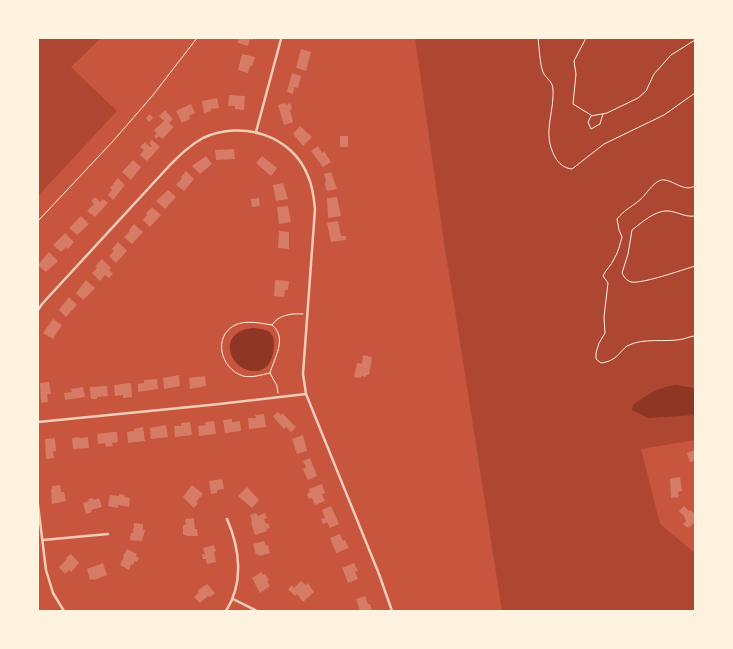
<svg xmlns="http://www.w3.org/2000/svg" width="733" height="649" font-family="'PT Sans Narrow',sans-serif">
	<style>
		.green { fill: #ae4732 }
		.water { fill: #8f3625 }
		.building { fill: #d67c66 }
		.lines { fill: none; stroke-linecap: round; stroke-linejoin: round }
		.path { stroke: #fff3e0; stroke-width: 1 }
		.minor { stroke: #f1ccb7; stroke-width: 2.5 }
	</style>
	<rect width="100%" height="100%" fill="#c8553d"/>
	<path class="green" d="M38,38H101L71,67L117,111L38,196Z
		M415,38H695V440L641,449L660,524L695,553V611H502L452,291L446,256Z"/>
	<path class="water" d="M254,328C259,329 268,329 271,334C274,337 274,342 274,346C273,358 269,372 253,371C226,368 218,330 254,328Z
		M676,385L695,388V415L648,418L632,410L633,405C646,395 659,387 676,385Z"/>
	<path class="building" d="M239,38H253V40L250,39L248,46L238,43Z
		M301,49L311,52L306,71L296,68Z
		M242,54L255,57L252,66H250L248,73L238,70Z
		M292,73L301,76L298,88L294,87L293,94L287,92Z
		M229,95L245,96L244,110L235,109V106H228Z
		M217,98L219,108L211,109V111L204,113L202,101Z
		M285,103L286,105L290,103L292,109L290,110L293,122L284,125L278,105Z
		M191,104L195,113L189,116L190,119L182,123L176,111Z
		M165,110L173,119L169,123L174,127L162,139L159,136L156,139L154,136L157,133L154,130L164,121L159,116Z
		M150,114L153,118L149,122L146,118Z
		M300,126L312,137L303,146L293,134Z
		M340,136H348V147H340Z
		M152,140L160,147L147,161L140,155L144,150L140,147L145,142L150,147L152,146L149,143Z
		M318,146L322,153L324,151L331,162L323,167L311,151Z
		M234,149L235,159L216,160L215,150Z
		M206,156L212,164L200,174L192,166Z
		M262,156L277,168L271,176L256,163Z
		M133,160L141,167L131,180L122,172Z
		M186,171L194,179L184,191L176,185L182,178L181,177Z
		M331,172L337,189L327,191L325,184L326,180L324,174Z
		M118,178L125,185L113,200L108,195L112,190L110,188Z
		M283,183L288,199L276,201L273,185Z
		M168,190L176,197L165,209L156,201Z
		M95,197L100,202L103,199L108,203L95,217L87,211L94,204L91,201Z
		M337,197L341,216L328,218L327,198Z
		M259,198L260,206L252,207L251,199Z
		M288,206L291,222L279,224L277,207Z
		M152,207L161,215L150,227L143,220L147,215L146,213Z
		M81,216L89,224L77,235L69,228Z
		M338,221L341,236H346V240L331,242L327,223Z
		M134,224L143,232L132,244L124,237L130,231L129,230Z
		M279,231L289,232V249L278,248Z
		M65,233L74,242L68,249L66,247L61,252L53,245Z
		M118,242L127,251L116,263L109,256L114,251L112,249Z
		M49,252L58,261L46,272L38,265Z
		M102,259L111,268L109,270L113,274L109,278L105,275L100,281L92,273L97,268L95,266Z
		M86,280L95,288L83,300L76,293Z
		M275,280L289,281L288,290H285L284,297L274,296Z
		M69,297L77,305L66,317L59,310Z
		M53,319L62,325L53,339L43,333Z
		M363,355L372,357L369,375H367L366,377L361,376V378L354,377L357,363L362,364Z
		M179,375L180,386L164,389L163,378Z
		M205,376L206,386L190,389L189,378Z
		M157,379L158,389L138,392V384L144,383V380Z
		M49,382L51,394H47L48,402L41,403L40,383Z
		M131,383L132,397L123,398V395L115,396L114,385Z
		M107,386L108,396L97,397V399H91L90,387Z
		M83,387L85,397L65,400L64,393L72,392L71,389Z
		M278,412L281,415L282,413L296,427L291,432L286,427L284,429L276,420L273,416Z
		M264,414L266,427L249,429L248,418H256L255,415Z
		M232,419V422L240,421L241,431L225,433L223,420Z
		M214,421L216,434L199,436L198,426L206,425L205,422Z
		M190,422L192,435L175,437L174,426H181V423Z
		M166,425L168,437L151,439L150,428Z
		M143,427L145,441L128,443L127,432L134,431V429Z
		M113,432H117L118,442L112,443L113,446L106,447L105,443L98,444L97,434Z
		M303,435L307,451L297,454L292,439Z
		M79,437V438L88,437L89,448L73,449L72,438Z
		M55,438L56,451L53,452L54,458L46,459L45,439Z
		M695,450V463L694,461L690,462L687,453Z
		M310,458L317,476L308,480L303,469L306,467L303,461Z
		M680,477L682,491L678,492L679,497L671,498L670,479Z
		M222,479L224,489L217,490V493L211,494L209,481Z
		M322,484L325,493L322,494L325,501L315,505L312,498L309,499L307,494L310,492L309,489Z
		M60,485L61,492H64L66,501L52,504L51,489H52V486Z
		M192,485L203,494L196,502L198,503L194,508L183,497Z
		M247,487L259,500L252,508L238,496Z
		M119,494L125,495L124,497L130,498L129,507L118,505V508L108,506L110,495L119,496Z
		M93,498V500L99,498L102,507L91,510L92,512L86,514L83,503L89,501L88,499Z
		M331,506L339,524L330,528L327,522L323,524L321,519L325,518L322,510Z
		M684,506L689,511L690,510L695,514V522L688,528L683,524L686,521L684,516L679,511Z
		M256,513L258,516L265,513L267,518L264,519L266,524L268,523L270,528L266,529L267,531L255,535L251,522L252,521L250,515Z
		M194,518L195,529H197L198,536H186V535H183V525H186L185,519Z
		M134,523L143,524V530H145L142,541L130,540L131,533H133Z
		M340,534L343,541L345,540L349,548L336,553L330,538Z
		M264,541L266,546L268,545L270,553L259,556L258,554L256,555L253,544Z
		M214,545L216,551L214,552L216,562L207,564L206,559H203L202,554H205L203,548Z
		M127,549L137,554L136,556L139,558L137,562L135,561L133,565L131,564L129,570L120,565L124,557L123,556Z
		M71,554L79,563L71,572L69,570L65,574L59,567L67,559L66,558Z
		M103,563L107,575L94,580L93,579L90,580L87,569Z
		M354,563L358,571L355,572L358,579L348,583L342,568Z
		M261,572L263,575L265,574L269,580L267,581L270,586L260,593L252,578Z
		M301,581L306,585L308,583L314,592L303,602L297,594L295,596L288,589L292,585L294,588Z
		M207,584L215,593L210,597L208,596L200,603L194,597L199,592L197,591Z
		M365,596L368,604H370L372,611H360L356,599Z"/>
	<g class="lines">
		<path class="path" d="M538,38C539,46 540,65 543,72C546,79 553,81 553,90C554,115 542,133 555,157C559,164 564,168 572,169L604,144L664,115L695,93
			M586,38L574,61L576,74L573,104L591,115
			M603,114L600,124L591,129L588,122L591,116L607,113L638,98L646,91L654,74L671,55L695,40
			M695,186C684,192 676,182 665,180C656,178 647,193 641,199C633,206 624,210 617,219L619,230L622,237C620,244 618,253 614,259C611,266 606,269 603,276L608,283L604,317L605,333L599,343L596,353V359L601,363C608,362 613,360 618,355C621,352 623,349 627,346C644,337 664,343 683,339C688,338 690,336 695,336
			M695,216C686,217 682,214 674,212C658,207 644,221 632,230L628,254L622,273C624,277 626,280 631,282C642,284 682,270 695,266
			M38,221L114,140L153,95L197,38
			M270,373C261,375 252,378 243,376C221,369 212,337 235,325C246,320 260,323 272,325
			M278,393L277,386L270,373C274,358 288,338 272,325C278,315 292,313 303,314"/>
		<path class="minor" d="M256,132L281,39
			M38,310L42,304L170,165C180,155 190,145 203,138C242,120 292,135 308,176C313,187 314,198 315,209L303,374L306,394L379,574L392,611
			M38,422L210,405L306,394
			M38,505L46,570L53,593L64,611
			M43,540L108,534
			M233,599L257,611
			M226,611C244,583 240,549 227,519"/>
	</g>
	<rect width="733" height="649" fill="none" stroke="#fff3e0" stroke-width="78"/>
</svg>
